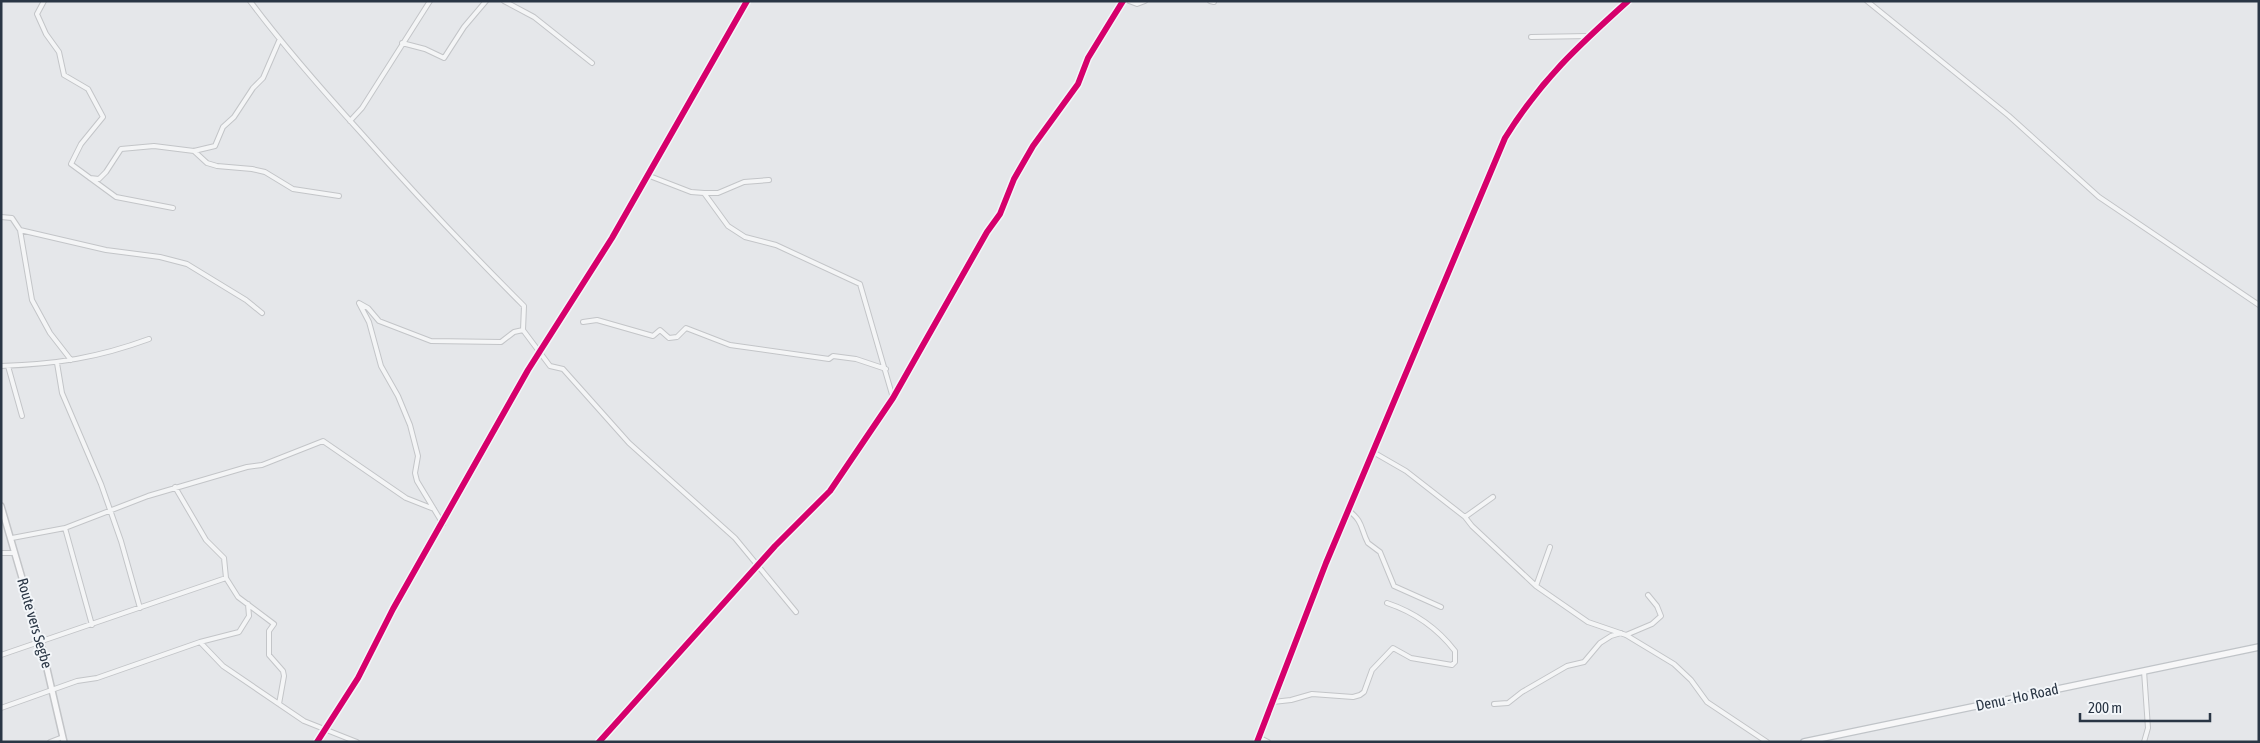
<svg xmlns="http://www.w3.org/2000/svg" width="2260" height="743" font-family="'Asap Condensed',sans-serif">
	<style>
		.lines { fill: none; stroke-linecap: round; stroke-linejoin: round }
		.street-casing { stroke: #c3c5c8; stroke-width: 6 }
		.secondary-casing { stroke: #c3c5c8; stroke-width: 8 }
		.primary-casing { stroke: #c0c4c8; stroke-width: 8 }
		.street { stroke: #f4f5f6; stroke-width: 4 }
		.secondary { stroke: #f7f7f8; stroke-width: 5 }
		.primary { stroke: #f7f7f8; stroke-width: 5.5 }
		.cycleway-casing { stroke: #f3f6f9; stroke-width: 9 }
		.cycleway { stroke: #d6006c; stroke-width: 6 }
		.labels { text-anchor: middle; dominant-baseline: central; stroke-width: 4; stroke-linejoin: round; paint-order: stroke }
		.street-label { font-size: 15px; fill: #2a3645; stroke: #f3f6f9 }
	</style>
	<rect width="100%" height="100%" fill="#e5e7ea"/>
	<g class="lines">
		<defs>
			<path id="street" d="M44,1L37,14L46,34L59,52L64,75L88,89L103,117L81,144L71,164L116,197L173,208
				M250,1C285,48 324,92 363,135C415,194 469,251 524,306L523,330L514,332L501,342L431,341L379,321L368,308L359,303L369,322L381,366L398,396L410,425L418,456L415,473L417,481L443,524
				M504,1L534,17L592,63
				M1129,1L1137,4L1145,1
				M1210,1L1214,2
				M1867,1L2009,116L2099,197L2259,305
				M1531,37L1589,36
				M402,43L425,49L444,58L464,27L486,1
				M350,121L362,108L430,1
				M194,151L207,163L217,166L252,169L265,172L293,189L339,196
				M647,175L691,192L704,193L728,226L745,237L776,245L860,284L893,398
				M90,178L99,179L106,172L121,149L154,146L194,151L215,146L223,127L234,117L253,88L263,78L279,41
				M704,193H718L744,182L769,180
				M1,217L12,218L20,230L32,300L50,333L71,360
				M20,230L106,250L160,257L187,264L246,300L262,313
				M583,322L597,320L653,336L660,330L669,338L677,337L686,328L730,345L829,359L833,356L856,359L886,369
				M523,330L550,366L563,369L629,443L735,538L796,612
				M57,363L62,393L101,484L121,541L140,608
				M1,366C57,364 97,358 149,339
				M8,366L22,416
				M1373,452L1406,471L1465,517L1472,526L1536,586L1588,622L1626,635L1674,664L1691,680L1707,702L1767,742
				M175,487L206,540L224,558L226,578L238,597L274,624L269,631V655L283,671L284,676L279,704
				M1348,510C1364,522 1360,528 1368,543L1380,552L1394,586L1441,607
				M1465,517L1493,497
				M65,528L92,625
				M12,538L65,528L148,496L247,467L262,465L323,441L406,498L434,509
				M1,553H15
				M1536,586L1550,547
				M1626,635L1652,624L1661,616L1657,606L1648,595
				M200,642L239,632L249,616L248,604
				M1,655L226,578
				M2144,671L2148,728L2144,742
				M1273,702L1291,700L1312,694L1353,697L1360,695L1364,692L1372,670L1393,648L1411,658L1452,665L1455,662V651C1438,629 1414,612 1387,603
				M1494,704L1508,703L1522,692L1567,666L1584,662L1600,643L1611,636L1621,633
				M1,708L77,681L97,678L200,642L223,666L304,721L357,742
				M1258,737L1268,742
				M50,742L63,737
				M317,742L358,678L393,609L528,370L612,238L747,1
				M599,742L775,546L830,491L893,398L987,232L1000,214L1014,179L1033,146L1078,84L1088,58L1123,1"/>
			<path id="secondary" d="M1,506L41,643L64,742
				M1257,742L1326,563L1505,138C1541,80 1578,46 1628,1"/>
			<path id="primary" d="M1804,742L2259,647"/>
		</defs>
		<use href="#street" class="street-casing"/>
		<use href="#secondary" class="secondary-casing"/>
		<use href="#primary" class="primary-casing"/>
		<use href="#street" class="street"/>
		<use href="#secondary" class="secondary"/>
		<use href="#primary" class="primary"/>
		<defs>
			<path id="cycleway" d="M317,742L358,678L393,609L528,370L612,238L747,1
				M599,742L775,546L830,491L893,398L987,232L1000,214L1014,179L1033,146L1078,84L1088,58L1123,1
				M1257,742L1326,563L1505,138C1541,80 1578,46 1628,1"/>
		</defs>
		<use href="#cycleway" class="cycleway-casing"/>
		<use href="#cycleway" class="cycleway"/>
	</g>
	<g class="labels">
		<g class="street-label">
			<text transform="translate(35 623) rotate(74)">Route vers Segbe</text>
			<text transform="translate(2017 697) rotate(-12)">Denu - Ho Road</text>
		</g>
	</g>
	<rect width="2260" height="743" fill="none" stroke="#2a3645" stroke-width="5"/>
	<path d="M2080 713v8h130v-8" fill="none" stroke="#2a3645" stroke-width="2.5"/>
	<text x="2088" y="713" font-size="15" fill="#2a3645" stroke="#f3f6f9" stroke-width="4" paint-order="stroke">200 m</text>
</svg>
